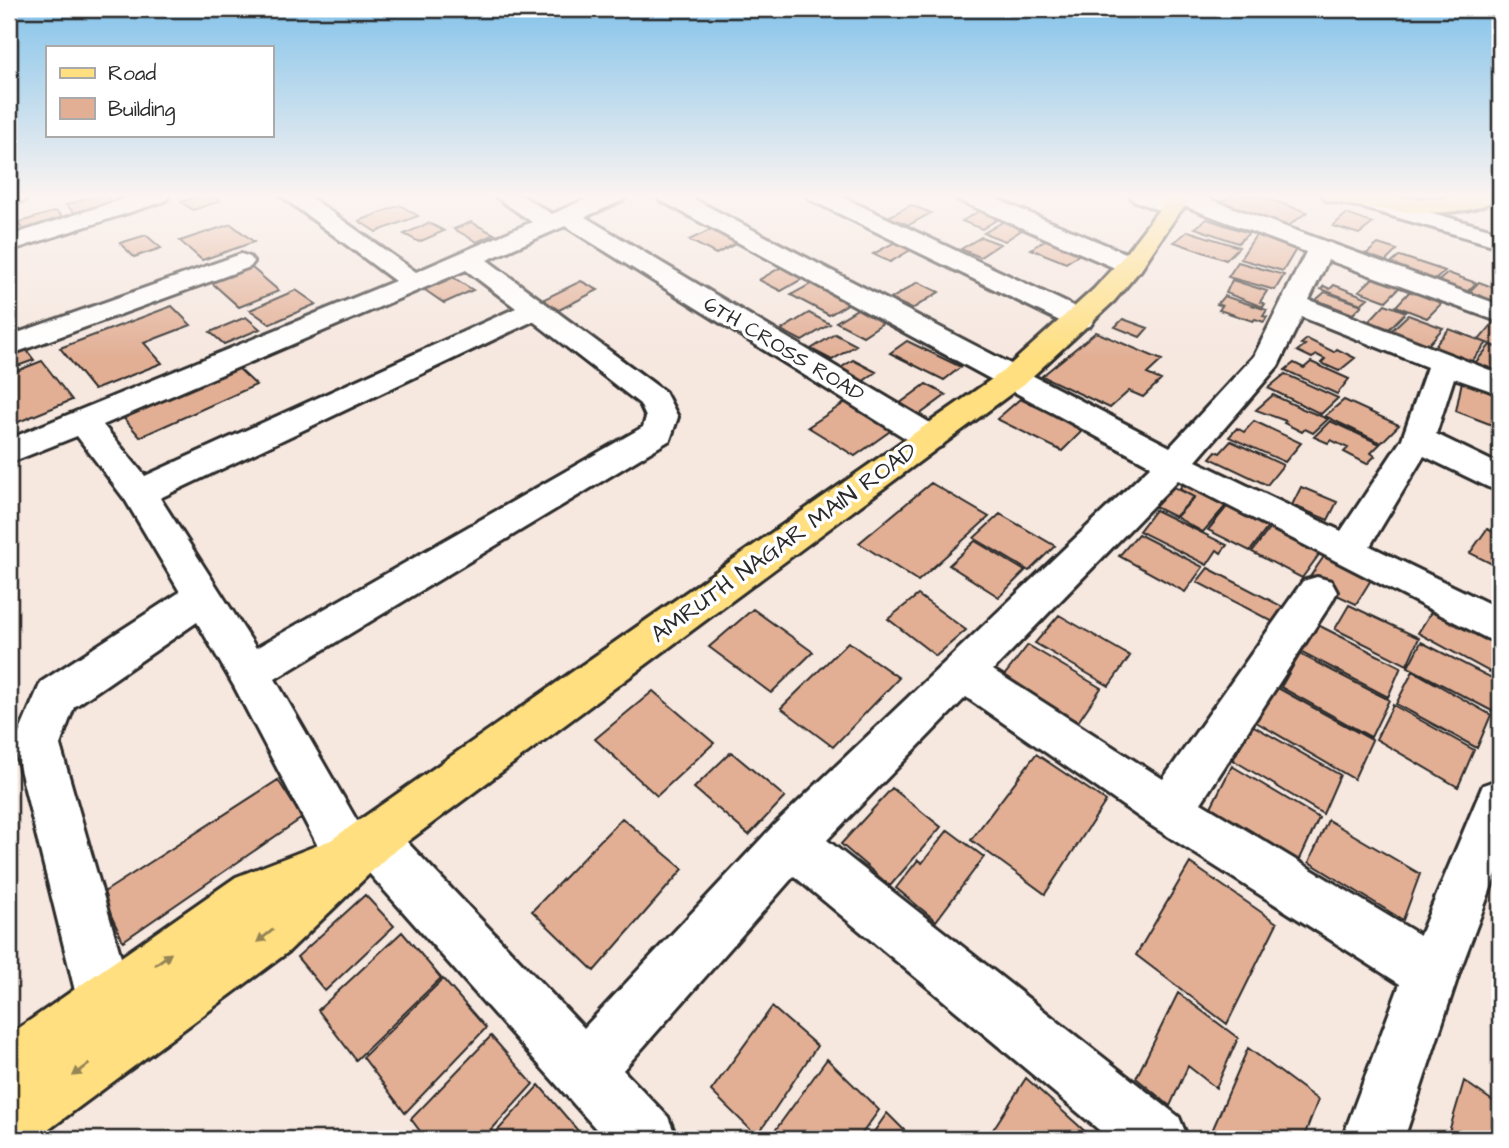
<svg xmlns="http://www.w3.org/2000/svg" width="1509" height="1148" font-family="'Architects Daughter',sans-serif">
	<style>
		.building { fill: #e2af95; stroke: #2b2b2b; stroke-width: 2 }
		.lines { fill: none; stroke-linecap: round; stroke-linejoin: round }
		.minor-casing { stroke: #2b2b2b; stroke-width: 6 }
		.major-casing { stroke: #2b2b2b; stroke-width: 6 }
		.minor { fill: #fff; fill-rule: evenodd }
		.major { fill: #ffdf80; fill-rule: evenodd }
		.oneway { fill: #958556 }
		.labels { text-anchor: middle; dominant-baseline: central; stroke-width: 7; stroke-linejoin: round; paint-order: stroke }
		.far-street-label { font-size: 21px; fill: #2b2b2b; stroke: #fff }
		.street-label { font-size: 24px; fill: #2b2b2b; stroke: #fff }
	</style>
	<rect width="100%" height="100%" fill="#f6e7df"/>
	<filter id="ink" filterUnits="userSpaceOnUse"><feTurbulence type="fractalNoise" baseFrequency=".0143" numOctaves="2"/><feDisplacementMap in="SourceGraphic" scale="14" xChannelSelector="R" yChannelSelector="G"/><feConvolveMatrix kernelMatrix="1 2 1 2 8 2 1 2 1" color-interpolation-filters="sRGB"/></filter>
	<g filter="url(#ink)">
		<path class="building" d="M99,195H104L114,204L77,215L66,205Z
			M200,195H211L220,201L193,210L181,202Z
			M1232,195H1256L1307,212L1283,230L1216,206Z
			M400,205L418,216L376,232L359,221Z
			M911,205L931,213L909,225L888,217Z
			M981,210L1001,217L982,229L962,221Z
			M56,211L67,221L28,234L17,223Z
			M1346,214L1373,223L1359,234L1333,226Z
			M1207,219L1249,233L1238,243L1195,228Z
			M1006,220L1026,227L1005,241L984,233Z
			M471,222L494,234L477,242L454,229Z
			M429,223L444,231L419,242L404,234Z
			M231,224L254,242L202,260L180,241Z
			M712,229L739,242L716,254L689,240Z
			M1188,231L1239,247L1226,260L1174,242Z
			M146,235L161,248L134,257L120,243Z
			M1256,235L1298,246L1283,271L1240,259Z
			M981,237L1000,244L980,257L961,249Z
			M1048,238L1083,252L1066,263L1031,249Z
			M897,241L914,248L890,262L873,254Z
			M1378,244L1397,250L1384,263L1364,256Z
			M1400,256L1445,271L1433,282L1388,266Z
			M1238,262L1284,275L1275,290L1228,277Z
			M785,265L807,276L781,291L759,280Z
			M251,267L279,291L239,307L211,282Z
			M1448,273L1476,283L1465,294L1436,283Z
			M451,276L473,290L444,303L422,288Z
			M1373,278L1400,287L1386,301L1359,291Z
			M818,280L856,299L829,315L791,295Z
			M1232,280L1267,291L1260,302L1265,304L1263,307L1226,293Z
			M581,281L598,290L559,310L542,300Z
			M918,282L939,292L912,309L891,299Z
			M1479,282L1500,290L1498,306L1466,295Z
			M1334,285L1368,298L1361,304L1321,289L1324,286L1330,289Z
			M296,290L316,304L270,324L250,310Z
			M1410,291L1442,303L1427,318L1396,306Z
			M1325,292L1362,305L1353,314L1316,300Z
			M1224,296L1267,310L1263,316L1267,317L1264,322L1255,319L1253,321L1219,310L1222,306L1217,304Z
			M1385,304L1406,312L1389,329L1369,321Z
			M172,306L191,325L144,343L162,363L94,390L60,348Z
			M859,308L886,321L863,336L836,322Z
			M809,313L830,324L802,341L781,330Z
			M1408,315L1443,328L1428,345L1391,331Z
			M246,317L260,329L224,344L210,332Z
			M1123,319L1148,328L1140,337L1115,327Z
			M1495,321L1500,322V348L1479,340Z
			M1449,329L1487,343L1471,362L1433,348Z
			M1096,332L1162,360L1147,374L1161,380L1143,397L1129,391L1110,408L1042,376Z
			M835,334L856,345L832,360L811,349Z
			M1307,339L1334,352L1337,349L1355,358L1339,371L1321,363L1325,359L1317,355L1312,358L1297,351L1305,345L1301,344Z
			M907,341L961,367L944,380L890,353Z
			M1490,345L1500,349V374L1474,364Z
			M25,348L34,360L9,369V354Z
			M853,360L876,372L862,382L839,369Z
			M42,361L72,400L11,425L9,374Z
			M1311,362L1349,379L1337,394L1285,370L1294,363L1304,368Z
			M235,365L256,385L140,437L120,414Z
			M1285,374L1338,398L1321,414L1268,388Z
			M1462,381L1500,397V428L1456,411Z
			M926,384L946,395L919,415L899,404Z
			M1273,395L1303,409L1328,419L1313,433L1305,429L1302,432L1284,423L1286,421L1256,410Z
			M1020,399L1084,429L1062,451L997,419Z
			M1344,400L1399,425L1381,443L1325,416Z
			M846,402L893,429L855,456L808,427Z
			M1254,421L1301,443L1285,462L1229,437L1237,428L1244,432Z
			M1330,421L1380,444L1371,453L1375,456L1367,464L1344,452L1348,448L1331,440L1328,443L1314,437Z
			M1231,441L1283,465L1267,485L1210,458L1216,451L1220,453Z
			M1186,481L1229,502L1203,532L1176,517L1195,497L1179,489Z
			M931,483L989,517L918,581L859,543Z
			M1174,487L1194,497L1175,517L1155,507Z
			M1301,487L1337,502L1328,520L1292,505Z
			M1230,503L1271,523L1250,551L1208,530Z
			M1155,510L1227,545L1221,553L1217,550L1207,565L1139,531Z
			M1000,514L1055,546L1029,571L974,538Z
			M1273,524L1323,549L1302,578L1252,552Z
			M1487,529L1500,535V568L1470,553Z
			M1138,534L1203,567L1185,592L1119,556Z
			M975,541L1025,571L999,597L949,565Z
			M1327,552L1374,575L1356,604L1307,581Z
			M1208,568L1285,608L1275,623L1197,582Z
			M918,595L966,630L936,656L888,619Z
			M1349,605L1419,638L1407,665L1335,629Z
			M1435,606L1500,640V670L1497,676L1418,633Z
			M753,609L813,652L771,693L709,647Z
			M1059,615L1130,656L1109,686L1035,643Z
			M1318,625L1401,667L1388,697L1302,652Z
			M848,642L899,678L833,747L781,708Z
			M1421,642L1500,682V692L1492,711L1408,667Z
			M1028,645L1101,688L1078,722L1003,677Z
			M1300,654L1389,700L1371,737L1281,687Z
			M1413,671L1491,715L1477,748L1396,704Z
			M1276,687L1372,740L1354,779L1256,722Z
			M653,691L714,743L657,796L595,739Z
			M1393,705L1474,750L1458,787L1376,739Z
			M1252,725L1340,775L1323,814L1233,760Z
			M731,752L785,797L749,835L694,788Z
			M1036,754L1106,801L1045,894L971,840Z
			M1232,766L1319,818L1299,861L1211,807Z
			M278,780L302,818L123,941L101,894Z
			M892,788L941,827L890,886L841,844Z
			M622,818L683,869L594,971L532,911Z
			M1328,820L1420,874L1403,920L1309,862Z
			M948,830L984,857L936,921L896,888L918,860L922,863Z
			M1190,863L1277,923L1227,1024L1136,955Z
			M365,895L394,926L325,991L297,957Z
			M402,932L441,978L356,1060L318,1010Z
			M443,979L486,1028L405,1113L363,1057Z
			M1178,993L1238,1038L1216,1088L1188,1066L1170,1106L1136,1078Z
			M772,1007L817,1046L757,1136L711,1091Z
			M491,1036L533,1084L483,1139H426L411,1119Z
			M1248,1048L1318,1100L1303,1139H1223L1212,1131Z
			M827,1059L879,1110L858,1139H769Z
			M1026,1078L1089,1135L1087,1139H987Z
			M1464,1081L1500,1106V1139H1454L1448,1135Z
			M539,1085L585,1139H490Z
			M887,1113L913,1139H869Z"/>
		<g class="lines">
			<defs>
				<path id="minor" d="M9,195H30L26,200L9,205Z
					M136,195L169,196L165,201L9,251V236Z
					M280,195H307L416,272L532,222L493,195H521L552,214L595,195H627L623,200L585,217L942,430L947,438L942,446L930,449L918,446L565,226L487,260L665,392L678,417L670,440L275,679L357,821L371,815L388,822L584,1028L774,825L1151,466L660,200L656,195H686L1170,447L1254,356L1306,252L1182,205L1179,212H1163L1133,200L1129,195H1162L1170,198L1171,195H1198L1500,305V322L1328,260L1309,300L1500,374V394L1454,378L1436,434L1500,465V491L1488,487L1424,456L1370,546L1500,609V643L1486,638L1178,480L993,670L1163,779L1303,581L1317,577L1331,581L1337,592L1331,603L1201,803L1420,935L1483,785L1500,779V864L1459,973L1404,1139H1342L1400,984L1152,826L966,697L827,840L1179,1117L1188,1139H1110L794,876L623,1070L668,1117L677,1139H605L368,872L350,880L332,873L234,686L197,622L74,707L60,745L133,999L125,1019L105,1027L85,1019L77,999L14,745L41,682L180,592L126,501L77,436L9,463V439L395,281ZM466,270L516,308L145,476L103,425ZM1302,317L1427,367L1402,439L1341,531L1196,461L1278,366ZM533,321L640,404L646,417L643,427L256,648L160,498Z
					M807,195H838L1090,314L1094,320L1090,326L1080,328L1070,326L811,200Z
					M954,195H986L1140,259L1144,265L1140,271L1131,273L1122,271L958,200Z
					M1372,196L1500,232V247L1364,208L1360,203L1364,198Z
					M241,254L250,257L254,262L250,267L9,355V336Z"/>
				<path id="major" d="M1170,195H1196L1177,215L1140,270L1114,301L1024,384L388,856L288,952L36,1139H9V1035L236,877L331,840L1002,372L1094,289L1122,258Z
					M1322,195L1429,199L1497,195C1475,226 1358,208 1326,200Z"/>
			</defs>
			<use href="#minor" class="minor-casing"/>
			<use href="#major" class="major-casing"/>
			<use href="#minor" class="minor"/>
			<use href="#major" class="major"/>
		</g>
		<defs><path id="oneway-solid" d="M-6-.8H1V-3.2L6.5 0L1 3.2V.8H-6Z" transform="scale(1.75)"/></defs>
		<g class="oneway">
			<use href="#oneway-solid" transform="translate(265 936) rotate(142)"/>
			<use href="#oneway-solid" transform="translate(163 959) rotate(-35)"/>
			<use href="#oneway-solid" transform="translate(81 1070) rotate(144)"/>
		</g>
	</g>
	<linearGradient id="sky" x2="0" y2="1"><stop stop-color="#84c3ea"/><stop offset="0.55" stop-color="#fbf4f1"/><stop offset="1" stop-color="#fbf4f1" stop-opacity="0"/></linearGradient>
	<rect width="1509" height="356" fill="url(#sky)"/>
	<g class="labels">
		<g class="far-street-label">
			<text transform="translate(784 349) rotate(31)">6TH CROSS ROAD</text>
		</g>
		<g class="street-label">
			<text transform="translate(784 543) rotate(-36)">AMRUTH NAGAR MAIN ROAD</text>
		</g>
	</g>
	<rect width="1509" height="1148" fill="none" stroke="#fff" stroke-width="35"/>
	<rect x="18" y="18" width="1474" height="1113" fill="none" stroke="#2b2b2b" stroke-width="2.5" filter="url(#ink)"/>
	<rect x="46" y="46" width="228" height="91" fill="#ffffff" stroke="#aaaaaa" stroke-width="2"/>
	<rect x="60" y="68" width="35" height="10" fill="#ffdf80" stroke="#aaaaaa" stroke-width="2"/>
	<text x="108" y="80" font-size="21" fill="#2b2b2b">Road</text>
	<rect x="60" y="98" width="35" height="21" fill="#e2af95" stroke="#aaaaaa" stroke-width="2"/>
	<text x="108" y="116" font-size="21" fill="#2b2b2b">Building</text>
</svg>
